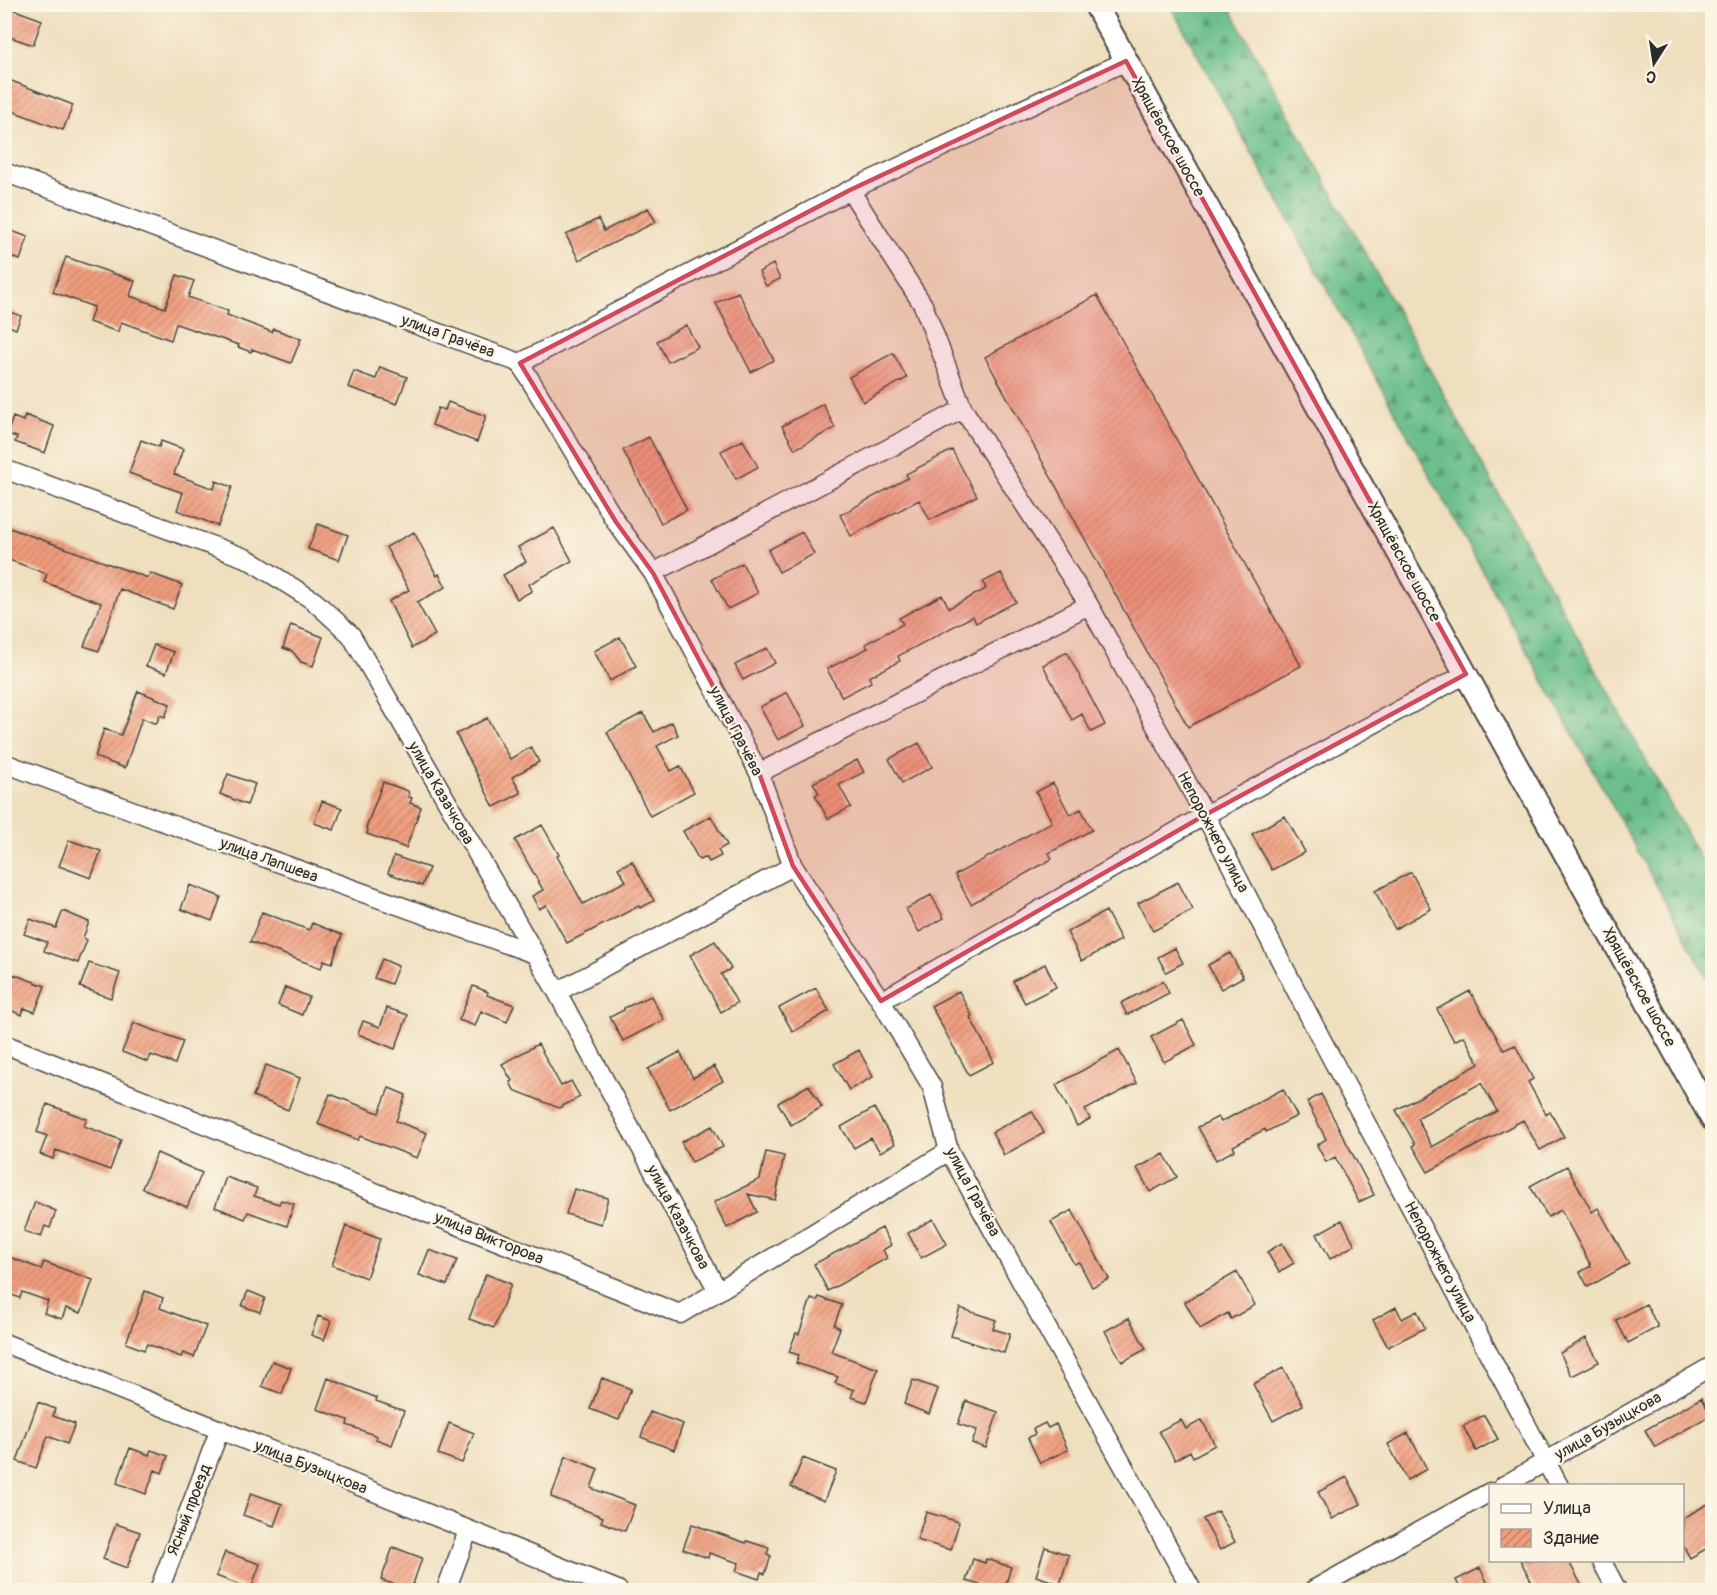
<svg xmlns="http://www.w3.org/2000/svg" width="1717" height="1595" font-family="Pangolin,sans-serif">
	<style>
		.forest { fill: url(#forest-firs); stroke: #4c755c; stroke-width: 1.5 }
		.building { fill: url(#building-hatch); fill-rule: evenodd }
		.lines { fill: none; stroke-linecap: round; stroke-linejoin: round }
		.minor-casing { stroke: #484641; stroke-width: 21 }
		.major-casing { stroke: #484641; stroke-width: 26 }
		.minor { stroke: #fff; stroke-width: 18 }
		.major { stroke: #fff; stroke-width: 22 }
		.marked { fill: #d1495b; fill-opacity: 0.2; stroke: #d1495b; stroke-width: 4.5; stroke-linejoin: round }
		.labels { text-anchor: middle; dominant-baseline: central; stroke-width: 4.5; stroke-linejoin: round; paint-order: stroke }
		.street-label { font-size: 16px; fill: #2b2b2b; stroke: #fcf5e5 }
	</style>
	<defs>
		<pattern id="forest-firs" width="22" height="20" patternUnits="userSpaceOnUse" patternTransform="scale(1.5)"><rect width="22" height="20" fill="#6cbf8c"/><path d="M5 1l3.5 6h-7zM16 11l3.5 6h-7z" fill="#599b73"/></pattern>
		<pattern id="building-hatch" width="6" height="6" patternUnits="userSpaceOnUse" patternTransform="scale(1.5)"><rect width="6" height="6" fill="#f09d7d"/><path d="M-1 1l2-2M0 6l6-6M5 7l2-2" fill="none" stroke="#c38067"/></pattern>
	</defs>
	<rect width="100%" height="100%" fill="#fcf5e5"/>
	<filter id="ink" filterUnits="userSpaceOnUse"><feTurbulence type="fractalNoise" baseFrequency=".0167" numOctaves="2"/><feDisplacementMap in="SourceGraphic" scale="12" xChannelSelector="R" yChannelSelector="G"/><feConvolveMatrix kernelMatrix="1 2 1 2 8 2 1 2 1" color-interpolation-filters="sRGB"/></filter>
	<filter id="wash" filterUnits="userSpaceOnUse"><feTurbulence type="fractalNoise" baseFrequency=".008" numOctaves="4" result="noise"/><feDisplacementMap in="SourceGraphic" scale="24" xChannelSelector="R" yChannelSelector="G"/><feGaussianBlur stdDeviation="1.35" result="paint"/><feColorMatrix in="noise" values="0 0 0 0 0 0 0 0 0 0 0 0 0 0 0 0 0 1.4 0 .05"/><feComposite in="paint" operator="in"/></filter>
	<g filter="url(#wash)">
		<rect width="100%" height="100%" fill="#efdfbf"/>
		<path class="forest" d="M1170,5H1228L1712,880V986Z"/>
		<g id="blocks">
			<path class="building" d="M4,6L42,20L33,45L4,35Z
				M4,78L73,105L63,130L4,108Z
				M648,208L656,222L579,260L566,235L598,219L604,231Z
				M9,230L28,237L20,260L4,254V242Z
				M66,257L135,281L130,296L165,308L177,275L194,281L188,297L228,311L227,315L272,332L274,329L301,339L291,363L252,349L251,352L238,347L239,345L176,324L171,340L121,322L118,332L89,322L94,307L53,292Z
				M773,264L780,279L766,286L759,272Z
				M738,292L774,360L751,372L716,303Z
				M1097,295L1301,666L1188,727L985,357Z
				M4,309L21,316L16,329L4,324Z
				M686,325L698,347L668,362L657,341Z
				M893,353L907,378L863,402L849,377Z
				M380,367L407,377L397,404L348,387L354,371L376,379Z
				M448,402L486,416L477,442L432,425L438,408L445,410Z
				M823,404L835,428L795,449L782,426Z
				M25,415L54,426L45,453L15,442L17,437L7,434L13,417L23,421Z
				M649,437L687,510L661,523L623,450Z
				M141,440L159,447L161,441L183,449L174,474L214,489L216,481L232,487L218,526L177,510L183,493L129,473Z
				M743,440L758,467L736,479L721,451Z
				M952,450L977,496L930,520L919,500L851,536L840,515L908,478L906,474Z
				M318,524L348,535L339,560L308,549Z
				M4,526L148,578L150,573L182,585L173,609L120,589L99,651L84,646L101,603L44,582L47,574L4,558Z
				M554,528L572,561L529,584L532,591L517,599L503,575L526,562L518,547Z
				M414,532L437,576L439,574L446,587L417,602L435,635L412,648L389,601L409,590L386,547Z
				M802,532L814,554L779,572L768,550Z
				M742,563L758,593L728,609L712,579Z
				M1001,573L1016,602L976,623L973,616L898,656L900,661L869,677L871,682L842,697L827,669L868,648L865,644L903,624L899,618L942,595L949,608L986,589L983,582Z
				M291,625L323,637L313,666L301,662L292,651L283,648Z
				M620,637L636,666L610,681L594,651Z
				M154,645L174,652L166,673L146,666Z
				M767,648L775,663L743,680L735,665Z
				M1067,652L1105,725L1091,732L1082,714L1072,720L1043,665Z
				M138,691L170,704L165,717L160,715L156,724L142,718L125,768L95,757L104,729L121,735Z
				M787,692L805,726L778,740L760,707Z
				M643,713L654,732L672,722L678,735L657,746L671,771L680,766L694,792L650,816L607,732Z
				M487,718L510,759L531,747L539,762L512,777L521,793L494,807L456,734Z
				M919,743L932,767L902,783L889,759Z
				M857,760L864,772L839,785L851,807L828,819L815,795L819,793L813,783Z
				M228,774L255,784L247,805L220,794Z
				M383,782L408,791L409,797L412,798L410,803L421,807L406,848L367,834L368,829L366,828Z
				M1053,783L1070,815L1081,809L1092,830L1049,853L1052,859L971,904L955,875L1052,822L1036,792Z
				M322,801L342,808L334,830L314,823Z
				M711,816L727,845L718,850L721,856L709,862L706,857L699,860L683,831Z
				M1285,816L1305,852L1272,870L1252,834Z
				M542,825L559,855L557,856L583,904L626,881L618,868L632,861L654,901L640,908L639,906L567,943L546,905L539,909L532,896L543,890L515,840Z
				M69,840L101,851L91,878L59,866Z
				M394,856L429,868L422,886L388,873Z
				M1411,872L1431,909L1395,929L1375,891Z
				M1178,882L1193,910L1153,931L1138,903Z
				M190,885L221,897L212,921L181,909Z
				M931,895L944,918L919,932L906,909Z
				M63,911L89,922L83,938L87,940L78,963L44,951L47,942L24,934L30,919L56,928Z
				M1106,911L1121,940L1082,961L1067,932Z
				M262,912L309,930L312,923L342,935L332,963L324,960L321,968L250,942Z
				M715,941L731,969L721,974L737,1003L721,1012L690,955Z
				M1175,948L1183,963L1166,972L1158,957Z
				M1230,953L1243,977L1221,989L1208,965Z
				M382,959L398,966L391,984L374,978Z
				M89,963L120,973L111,998L80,987Z
				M1045,964L1056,987L1025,1003L1013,981Z
				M13,974L45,986L35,1012L24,1008L22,1015L4,1008V997Z
				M1163,981L1169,993L1127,1015L1121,1003Z
				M473,986L488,992L487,995L514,1005L507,1022L481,1011L475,1026L459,1020Z
				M285,987L309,997L302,1015L278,1005Z
				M816,988L829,1011L793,1032L779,1008Z
				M959,991L972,1016L970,1017L994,1062L969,1075L931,1006Z
				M1470,991L1504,1050L1515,1045L1533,1079L1528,1082L1546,1114L1550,1112L1564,1137L1540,1150L1523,1120L1428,1172L1413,1146L1415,1144L1396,1110L1479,1064L1464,1036L1454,1041L1437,1009ZM1481,1083L1497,1111L1432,1147L1417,1118Z
				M651,996L664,1020L623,1041L610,1017L624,1010V1008Z
				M387,1008L408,1015L395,1049L358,1034L363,1021L380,1027Z
				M1183,1020L1196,1045L1164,1062L1151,1037Z
				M134,1023L183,1041L175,1064L151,1055L148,1062L122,1052Z
				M538,1044L561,1086L571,1081L580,1097L559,1108L514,1090L510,1082L512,1081L502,1064Z
				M859,1050L873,1077L849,1090L834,1064Z
				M1119,1050L1137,1083L1085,1110L1090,1119L1077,1126L1056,1085Z
				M680,1052L693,1078L714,1066L723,1081L670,1110L648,1069Z
				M266,1065L300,1078L288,1110L253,1096Z
				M809,1085L822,1107L791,1125L778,1103Z
				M389,1088L406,1095L396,1121L427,1133L417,1158L360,1136L358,1140L318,1124L330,1094L379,1113Z
				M1283,1089L1297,1116L1266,1132L1265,1129L1233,1146L1235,1150L1216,1160L1198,1127L1218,1117L1221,1122Z
				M1321,1094L1374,1195L1359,1202L1335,1157L1326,1162L1317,1145L1326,1139L1307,1102Z
				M47,1104L87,1119L84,1126L121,1140L110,1170L56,1150L53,1159L40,1154L47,1136L37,1132Z
				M874,1108L895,1144L880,1152L871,1138L854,1148L841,1127Z
				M1032,1111L1044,1133L1004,1155L992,1132Z
				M712,1126L723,1147L692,1162L681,1142Z
				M766,1152L784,1156L775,1200L748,1194L757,1212L727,1228L714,1202L760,1179Z
				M157,1153L202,1173L187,1207L142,1188Z
				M1164,1154L1177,1177L1150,1192L1137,1168Z
				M1567,1166L1592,1212L1598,1208L1629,1264L1588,1287L1580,1272L1591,1266L1561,1210L1548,1217L1530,1186Z
				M226,1177L257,1188L254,1196L279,1204L281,1200L294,1204L287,1226L248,1212L245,1219L215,1207Z
				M574,1189L608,1198L601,1224L566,1214Z
				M35,1202L56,1211L50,1228L45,1226L41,1237L24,1231Z
				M1072,1210L1109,1279L1092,1287L1079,1262L1074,1264L1051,1222Z
				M933,1219L947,1244L921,1258L908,1233Z
				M1342,1220L1355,1245L1330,1259L1317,1234Z
				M346,1226L380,1239L366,1278L332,1265Z
				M882,1228L891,1245L883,1250L887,1258L828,1291L814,1264Z
				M1282,1243L1294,1263L1279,1272L1267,1252Z
				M429,1250L457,1260L447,1285L419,1275Z
				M4,1255L41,1269L44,1262L93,1280L81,1313L66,1308L62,1319L44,1313L48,1301L22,1292L20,1298L4,1292Z
				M1237,1272L1255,1305L1231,1319L1228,1313L1200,1329L1185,1302Z
				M486,1274L511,1284L494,1328L469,1319Z
				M145,1291L163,1298L160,1308L206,1326L194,1357L183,1353L181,1357L147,1344L144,1350L126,1343Z
				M248,1291L265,1298L260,1312L242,1306Z
				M819,1297L842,1305L834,1325L840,1328L831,1352L878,1369L866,1402L851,1397L854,1390L835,1383L838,1377L796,1363L799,1355L789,1352L796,1333L799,1334L811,1299L817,1301Z
				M1646,1304L1658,1327L1628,1343L1616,1320Z
				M1396,1307L1402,1319L1417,1311L1425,1328L1388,1347L1373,1320Z
				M960,1308L996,1320L993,1329L1010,1334L1004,1353L951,1336Z
				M318,1316L331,1321L324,1340L311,1335Z
				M1129,1318L1146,1349L1122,1362L1105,1331Z
				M1586,1338L1599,1362L1572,1376L1560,1353Z
				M272,1361L291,1368L282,1394L262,1386Z
				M1283,1368L1303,1405L1273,1421L1253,1384Z
				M328,1378L377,1398L376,1401L404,1411L392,1445L376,1439L377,1436L347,1425L348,1420L317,1409Z
				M602,1378L631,1389L619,1420L590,1409Z
				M913,1380L938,1389L929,1414L904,1404Z
				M1701,1398L1711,1415L1655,1447L1645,1430Z
				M966,1401L998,1412L986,1448L972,1443L977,1430L958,1424Z
				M38,1402L55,1409L53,1416L75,1424L67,1444L48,1436L36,1468L17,1461Z
				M650,1412L683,1424L674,1450L641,1437Z
				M1484,1415L1498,1439L1476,1451L1463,1426Z
				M1181,1420L1186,1429L1202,1420L1215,1445L1193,1457L1190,1451L1175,1460L1159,1431Z
				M449,1423L474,1433L462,1463L438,1454Z
				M1045,1423L1048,1428L1056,1424L1068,1450L1040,1463L1028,1438L1035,1434L1033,1429Z
				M1408,1433L1427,1469L1407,1480L1388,1444Z
				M130,1448L149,1455L151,1450L168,1456L162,1473L155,1470L146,1494L117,1483Z
				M566,1456L598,1469L591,1488L635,1505L625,1531L601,1522L603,1517L551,1497Z
				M803,1458L836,1471L824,1501L791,1487Z
				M1347,1477L1361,1504L1332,1519L1318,1492Z
				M251,1493L282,1504L274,1526L243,1515Z
				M1713,1501V1545L1690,1558L1683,1545V1518Z
				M1218,1511L1235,1542L1220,1550L1203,1519Z
				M926,1512L959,1522L951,1550L917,1540Z
				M116,1524L140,1532L127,1568L103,1559Z
				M692,1524L746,1543L747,1541L769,1548L767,1554L771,1556L765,1574L761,1572L759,1579L736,1571L739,1563L709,1553L708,1558L683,1549Z
				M393,1547L422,1558L411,1590L381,1580Z
				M1045,1547L1069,1555L1060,1584L1036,1576Z
				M225,1552L260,1564L251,1589L216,1576Z
				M973,1559L985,1563L986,1559L1011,1567L1004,1590H997L966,1581Z
				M1520,1560H1568L1584,1590H1536Z
				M1480,1568L1491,1590H1461L1456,1580Z"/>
		</g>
	</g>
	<g filter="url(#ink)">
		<use href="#blocks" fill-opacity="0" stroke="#484641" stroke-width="1.5"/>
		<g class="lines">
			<defs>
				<path id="minor" d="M4,172L520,363L616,522L653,573L759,773L793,866L881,1001L932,1087L949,1151L1192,1590
					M850,190L923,305L963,409L1089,605L1205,815L1316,1029L1559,1486
					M520,363L850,190L1126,61
					M4,469L248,559L314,601L351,635L557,992L718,1291
					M653,573L963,409
					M4,763L153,818L535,954
					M759,773L1089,605
					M557,992L793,866
					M881,1001L1205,815L1466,674
					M4,1044L680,1314L949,1151
					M4,1343L618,1590
					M1503,1486L1712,1366
					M1601,1560L1617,1590
					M159,1590L220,1429
					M446,1590L468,1531
					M1313,1590L1490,1492"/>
				<path id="major" d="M1095,4L1712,1119"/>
			</defs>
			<use href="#minor" class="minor-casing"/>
			<use href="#major" class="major-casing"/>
			<use href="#minor" class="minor"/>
			<use href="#major" class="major"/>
		</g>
	</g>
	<path class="marked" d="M1126,61L1466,674L1205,815L881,1001L793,866L759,773L653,573L616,522L520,363L850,190Z"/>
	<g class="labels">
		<g class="street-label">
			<text transform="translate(1168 137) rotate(61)">Хрящёвское шоссе</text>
			<text transform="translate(448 336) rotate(20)">улица Грачёва</text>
			<text transform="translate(1404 562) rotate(61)">Хрящёвское шоссе</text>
			<text transform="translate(736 731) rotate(63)">улица Грачёва</text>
			<text transform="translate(441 793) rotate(60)">улица Казачкова</text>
			<text transform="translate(1213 832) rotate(62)">Непорожнего улица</text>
			<text transform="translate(269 860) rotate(20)">улица Лапшева</text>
			<text transform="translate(1639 987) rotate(61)">Хрящёвское шоссе</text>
			<text transform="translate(973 1192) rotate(62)">улица Грачёва</text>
			<text transform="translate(678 1217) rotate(62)">улица Казачкова</text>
			<text transform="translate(489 1238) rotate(22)">улица Викторова</text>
			<text transform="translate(1440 1262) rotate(62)">Непорожнего улица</text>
			<text transform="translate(1608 1426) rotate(-30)">улица Бузыцкова</text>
			<text transform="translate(311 1467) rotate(22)">улица Бузыцкова</text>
			<text transform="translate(189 1510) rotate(-69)">Ясный проезд</text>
		</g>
	</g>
	<rect width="1717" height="1595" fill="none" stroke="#fcf5e5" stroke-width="24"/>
	<rect x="1489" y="1484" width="195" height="78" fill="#fcf5e5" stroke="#a8a49b" stroke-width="1.5"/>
	<rect x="1501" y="1504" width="30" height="9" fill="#ffffff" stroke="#a8a49b" stroke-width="1.5"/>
	<text x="1543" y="1514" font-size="18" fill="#2b2b2b">Улица</text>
	<rect x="1501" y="1529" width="30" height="18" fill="url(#building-hatch)" stroke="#a8a49b" stroke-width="1.5"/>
	<text x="1543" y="1544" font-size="18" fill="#2b2b2b">Здание</text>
	<g transform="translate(1654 63) rotate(192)" stroke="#fcf5e5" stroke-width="4.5" paint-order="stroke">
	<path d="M0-4.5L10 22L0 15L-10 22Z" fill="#2b2b2b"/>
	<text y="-9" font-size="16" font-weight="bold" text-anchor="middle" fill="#2b2b2b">С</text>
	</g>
</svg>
